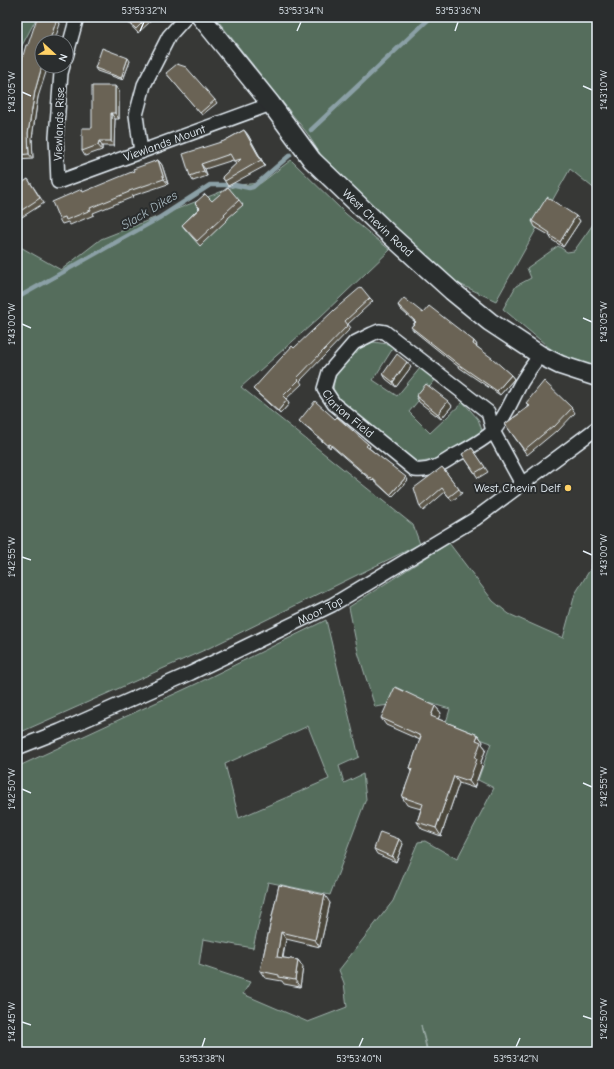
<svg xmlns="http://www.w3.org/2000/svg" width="614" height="1069" font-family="'Comic Neue',sans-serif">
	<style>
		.green { fill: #546d5b; stroke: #9eafaa; fill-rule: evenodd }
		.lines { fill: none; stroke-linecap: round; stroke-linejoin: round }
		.stream { stroke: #8ba0a6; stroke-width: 4.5 }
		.street-casing { stroke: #e8f1f8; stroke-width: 16 }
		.secondary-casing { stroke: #e8f1f8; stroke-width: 21 }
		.street { stroke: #2a2d2e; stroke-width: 13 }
		.secondary { stroke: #2a2d2e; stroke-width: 18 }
		.wall { fill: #5c5648; stroke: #e8f1f8 }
		.shaded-wall { fill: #4b463b; stroke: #e8f1f8 }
		.building { fill: #6b6454; stroke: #e8f1f8 }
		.ticks { fill: none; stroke: #e8f1f8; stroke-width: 1.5 }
		.poi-dot { fill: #ffd166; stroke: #2a2d2e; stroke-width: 1.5 }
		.labels { text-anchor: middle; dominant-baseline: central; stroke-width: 4; stroke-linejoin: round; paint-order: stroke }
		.street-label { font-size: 12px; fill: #e8f1f8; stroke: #2a2d2e }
		.poi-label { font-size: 12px; fill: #e8f1f8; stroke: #2a2d2e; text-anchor: end }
		.water-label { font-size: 13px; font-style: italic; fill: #aabbc2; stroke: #2a2d2e }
		.neatline { fill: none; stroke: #e8f1f8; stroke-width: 1.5 }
		.ticks-label { font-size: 10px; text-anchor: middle; fill: #e8f1f8 }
	</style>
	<rect width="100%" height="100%" fill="#373836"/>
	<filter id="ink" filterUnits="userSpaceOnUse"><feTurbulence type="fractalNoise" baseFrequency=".025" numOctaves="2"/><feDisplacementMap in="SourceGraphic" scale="8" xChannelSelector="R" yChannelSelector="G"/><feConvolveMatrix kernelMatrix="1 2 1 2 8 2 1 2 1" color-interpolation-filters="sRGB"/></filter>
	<g filter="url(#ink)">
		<path class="green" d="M17,17H37L17,55Z
			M215,17H597V191L570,169L496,301L453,281L405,238L324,160L307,133Z
			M291,160L346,214L390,250L319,318L241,387L413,525L420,544L209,648L21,732L17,719V245L61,270L101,239L238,185L261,183Z
			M597,212V367L558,355L503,309L516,286L531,278L527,268L558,246L567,252L574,251L596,220L593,218Z
			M373,342L395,345L373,380L397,396L421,367L436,379L409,412L430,433L463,402L478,419L483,433L468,440L435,460L413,463L333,395L334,380L340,366L356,350Z
			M449,543L493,601L509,614L563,638L575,594L591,568L597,545V1052H428L421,1025L427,1052H17V767L196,684L326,620L359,757L339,766L344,783L363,774L366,799L330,895L268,882L253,948L203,939L199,965L250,982L243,994L308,1022L347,1007L344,983L339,970L393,901L418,842L425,841L457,859L494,788L478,780L491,743L445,726L450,709L401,695L396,704L375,707L358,652L349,607ZM308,726L329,779L239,818L225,764Z"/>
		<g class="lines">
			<path class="stream" d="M311,130L431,17
				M17,298L159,218L210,185H235L249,188L253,187L290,155"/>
			<defs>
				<g id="street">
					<path d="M66,57L77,17"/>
					<path id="s1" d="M63,66L61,73L56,137L58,182L271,104"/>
					<path d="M141,152L136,115L144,85L169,36L186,17"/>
					<path id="s2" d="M522,484L493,431L488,412L385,332L379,331L372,334L354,343L329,372L324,389L334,404L415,470C430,472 442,464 454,456C467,449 483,441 493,431C506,417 512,399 521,383C527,373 533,364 540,355"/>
					<path id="s3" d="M17,748L60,731L191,673L332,605L475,519L597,428"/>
				</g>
				<g id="secondary">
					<path id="s4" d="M201,17L271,104L312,160L390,235L452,291L490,322L540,355L560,365L597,377"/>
				</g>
			</defs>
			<use href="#street" class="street-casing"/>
			<use href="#secondary" class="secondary-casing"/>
			<use href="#street" class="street"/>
			<use href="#secondary" class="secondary"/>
		</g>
		<path class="wall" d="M123,17H148L151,21L138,33Z
			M57,19L60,24L42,42L38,97L32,138L33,159L17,160V77L28,45Z
			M130,61L123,80L97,71L95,68Z
			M166,73L215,100L217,103L202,115Z
			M119,91V119H115L114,146H102V150L85,156L82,151L92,128Z
			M244,130L248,135L265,166L228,186L222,177L236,164L233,160L205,169L207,176L193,181L190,176L224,141Z
			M158,160L162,165L168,184L132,196L133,197L93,213L94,215L70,225L68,222L62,224L59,219L134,171Z
			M28,179L44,203L22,217L17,209L23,183Z
			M239,200L243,205L228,218V219L200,246L185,229L182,225L199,208L195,203L212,201Z
			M576,216L580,221L563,247L552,240L549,235L535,227L532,221Z
			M370,298L373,301L348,324L351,328L300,381L302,384L286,399L289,404L280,414L256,392L253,389L294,348Z
			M398,305L423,313L474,341L477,345L476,346L511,375L514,379L500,395L460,368L414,331L411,327L415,322L400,309Z
			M411,367L396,387L386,379L383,374Z
			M416,396L448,401L452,406L441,419L419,402Z
			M526,403L572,408L575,413L557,432L556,431L527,455L505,424L529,406Z
			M335,419L368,444L370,446L369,448L408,480L392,497L373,480L372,481L331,446L330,448L301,423L299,421Z
			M472,448L488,472L478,478L462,454Z
			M442,467L462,493L452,501L445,492L423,511L420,507Z
			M435,706L441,713L438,719L478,735L483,742L482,744L486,749L480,764L482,766L474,788L459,783L441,836L422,829L417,822L421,809L407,805L402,797L412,770L410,768L420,740L386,725L381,718Z
			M17,719L21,732L17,735Z
			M399,839L403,844L396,862L377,854L374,849Z
			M279,885L330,903L320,947L286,939L283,958L298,960L303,967L300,987L284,984L282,981L265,978L260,971Z"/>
		<path class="shaded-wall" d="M57,19L60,24L54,42H49Z
			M128,58L130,61L123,80L121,78Z
			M42,66H48L38,97L32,138L33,159L29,154L28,133L35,91Z
			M115,86L119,91V119L115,113Z
			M111,113L115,119L114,146L111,141Z
			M244,130L248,135L265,166L261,160Z
			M99,141L102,146V150L98,145Z
			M158,160L162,165L168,184L164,179Z
			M201,164L205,169L207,176L204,171Z
			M576,216L580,221L563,247L560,242Z
			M474,341L477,345L475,348L473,344Z
			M407,362L411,367L396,387L393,382Z
			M511,375L514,379L500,395L497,391Z
			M287,400L289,404L280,414L278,411Z
			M448,401L452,406L441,419L438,414Z
			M330,444L331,446L330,448L328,445Z
			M368,444L370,446L368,449L366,446Z
			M406,477L408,480L392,497L390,495Z
			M435,706L441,713L436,723L431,716Z
			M17,719L21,732L18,727L17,725Z
			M478,735L483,742L482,744L486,749L480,764L482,766L474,788L469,781L475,758L476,740Z
			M454,776L459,783L441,836L436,828Z
			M399,839L403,844L396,862L392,857Z
			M325,895L330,903L320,947L315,940Z
			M281,932L286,939L281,964L277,957Z
			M298,960L303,967L300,987L295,980Z"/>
		<path class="building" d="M42,17H53L57,19L49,42H42V66L35,91L28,133L29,154L17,155V77L26,45H28L37,18L41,19Z
			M124,17H148L136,29Z
			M102,48L128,58L121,78L95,68Z
			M177,64L186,67L215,100L200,113L166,73Z
			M92,86H115V113H111V141H99L98,145L82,151V128H92Z
			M244,130L261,160L225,181L222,177L241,159L234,161L230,154L201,164L204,171L190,176L183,154L224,141Z
			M158,160L164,179L129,191V192L90,208L91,210L66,220L65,217L59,219L52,202L82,189L83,192L134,171L133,169Z
			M17,175L22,183L28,179L40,198L19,212L17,209Z
			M228,187L239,200L224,214L225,215L197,241L182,225L200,208L195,203L205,194L212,201Z
			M547,197L576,216L560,242L549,235L550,233L532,221Z
			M361,287L370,298L345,321L348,325L297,378L299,380L283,396L287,400L278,411L253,389L292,346L294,348L334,310Z
			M404,298L423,313L429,306L474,341L473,344L492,358L511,375L497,391L458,364L411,327L416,322L398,305Z
			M397,354L407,362L393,382L383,374Z
			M544,381L572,408L554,427L553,426L524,450L505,424L530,406L526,403Z
			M426,384L448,401L438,414L416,396Z
			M315,401L335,419L337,417L368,444L366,446L406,477L390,495L371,477L370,478L330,444L328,445L299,421Z
			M472,448L485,467L475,473L462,454Z
			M442,467L459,489L449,497L442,488L420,507L414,488Z
			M395,687L435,706L431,716L478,735L476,740L481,742L475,758L477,759L469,781L454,776L436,828L417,822L423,804L402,797L412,769L410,768L421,736L381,718Z
			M380,832L399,839L392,857L374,849Z
			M279,885L325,895L315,940L281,932L277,957L298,960L295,980L279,977V975L260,971Z"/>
	</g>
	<path class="ticks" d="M140,31L144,22M297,31L301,22M455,31L458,22M583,86L592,90M22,92L31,96M583,318L592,322M22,324L31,328M583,551L592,555M22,557L31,560M583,783L592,787M22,789L31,793M583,1016L592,1019M22,1022L31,1025M202,1047L205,1038M359,1047L363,1038M516,1047L520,1038"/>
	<circle class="poi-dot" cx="568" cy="488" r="4"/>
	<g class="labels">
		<g class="street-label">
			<text transform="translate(59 124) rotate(-88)">Viewlands Rise</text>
			<text stroke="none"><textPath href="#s1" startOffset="230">Viewlands Mount</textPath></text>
			<text stroke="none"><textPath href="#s4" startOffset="272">West Chevin Road</textPath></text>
			<text stroke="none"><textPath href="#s2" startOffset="335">Clarion Field</textPath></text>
			<text stroke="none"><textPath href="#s3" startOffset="333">Moor Top</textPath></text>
		</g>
		<g class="poi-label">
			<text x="560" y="488">West Chevin Delf</text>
		</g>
		<g class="water-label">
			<text transform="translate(149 210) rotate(-31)">Slack Dikes</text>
		</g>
	</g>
	<rect width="614" height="1069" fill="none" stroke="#2a2d2e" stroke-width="44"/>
	<g transform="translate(54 54) rotate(112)"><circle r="19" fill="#2a2d2e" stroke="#767b7f"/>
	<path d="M0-3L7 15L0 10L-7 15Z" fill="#ffd166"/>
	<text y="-6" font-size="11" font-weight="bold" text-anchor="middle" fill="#e8f1f8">N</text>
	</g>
	<rect x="22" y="22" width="570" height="1025" class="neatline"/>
	<g class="ticks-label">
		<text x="144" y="14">53°53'32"N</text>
		<text x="301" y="14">53°53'34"N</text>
		<text x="458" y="14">53°53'36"N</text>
		<text transform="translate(603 90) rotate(-90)" y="4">1°43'10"W</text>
		<text transform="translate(11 92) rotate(-90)" y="4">1°43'05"W</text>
		<text transform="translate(603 322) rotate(-90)" y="4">1°43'05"W</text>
		<text transform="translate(11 324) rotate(-90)" y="4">1°43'00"W</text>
		<text transform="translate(603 555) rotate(-90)" y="4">1°43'00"W</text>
		<text transform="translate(11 557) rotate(-90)" y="4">1°42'55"W</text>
		<text transform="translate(603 787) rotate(-90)" y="4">1°42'55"W</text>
		<text transform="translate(11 789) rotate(-90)" y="4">1°42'50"W</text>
		<text transform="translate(603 1019) rotate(-90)" y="4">1°42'50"W</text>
		<text transform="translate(11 1022) rotate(-90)" y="4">1°42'45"W</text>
		<text x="202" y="1062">53°53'38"N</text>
		<text x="359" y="1062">53°53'40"N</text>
		<text x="516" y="1062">53°53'42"N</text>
	</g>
</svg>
